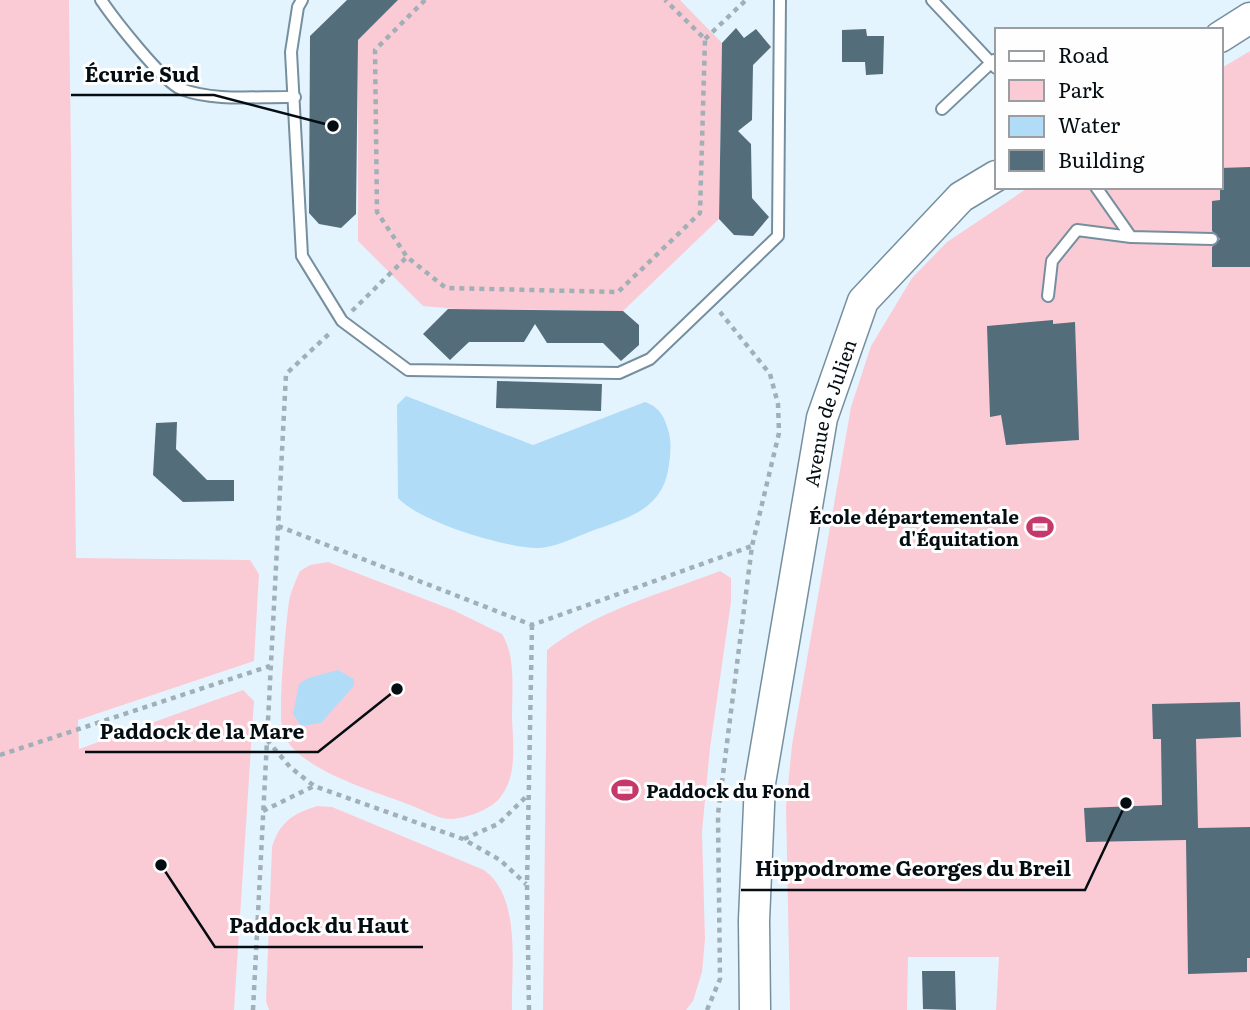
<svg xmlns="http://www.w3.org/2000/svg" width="1250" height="1010" font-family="Literata,serif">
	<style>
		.green { fill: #fbcbd5 }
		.water { fill: #b0dcf8 }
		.building { fill: #546d7b }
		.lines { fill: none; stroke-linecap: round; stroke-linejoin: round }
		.lane-casing { stroke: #768f9f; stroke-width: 14 }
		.secondary-casing { stroke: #768f9f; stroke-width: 33 }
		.path { stroke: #a1afb7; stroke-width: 4.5; stroke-dasharray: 5 5; stroke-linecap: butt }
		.lane { stroke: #fff; stroke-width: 10 }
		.secondary { stroke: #fff; stroke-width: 30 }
		.labels { text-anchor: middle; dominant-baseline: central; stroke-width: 6; stroke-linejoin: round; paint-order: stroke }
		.street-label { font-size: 19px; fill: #040d12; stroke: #fefefe }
		.poi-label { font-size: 19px; font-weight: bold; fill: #040d12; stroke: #fefefe; text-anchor: end }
		.leader { fill: none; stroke: #040d12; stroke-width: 2.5 }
		.callout-dot { fill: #040d12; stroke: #fefefe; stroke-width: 2.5 }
		.callout-label { font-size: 21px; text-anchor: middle; font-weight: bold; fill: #040d12; stroke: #fefefe; stroke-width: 6; stroke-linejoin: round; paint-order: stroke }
	</style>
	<rect width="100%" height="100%" fill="#e4f4fe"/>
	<path class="green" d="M0,0H69L76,558L250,560L259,574L254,661L78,720L79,749L243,690L254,701L234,1010H0Z
		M398,0H680L722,43L719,219L623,311L456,309L423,306L358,241V40Z
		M1250,51V1010H996L999,957H908L907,1010H790L786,807L792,745L851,407L871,346L912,278L947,242L1029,187H1220V69Z
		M328,562L453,610L502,634C516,656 512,692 512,717C513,744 518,777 499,799C489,810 465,819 450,819C438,819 422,809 410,805C377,792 297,770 283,733C277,716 286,623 289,601C291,591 296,580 300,571L310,565Z
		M720,571L731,578V602L710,748L702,832L705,939L702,972L693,1001L686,1010H543L547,650C597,610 660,594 720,571Z
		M318,806L332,807L484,870C522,897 511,968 512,1010H269L266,1001L272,847C280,822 293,813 318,806Z"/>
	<path class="water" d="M406,396L533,445L645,402C660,407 665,418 669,433C672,445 670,459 668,471C660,512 623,519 589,532C573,538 554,548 538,548C505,548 420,522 398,498L397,405Z
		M338,670L354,679V686L321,723L301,726L293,714L299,684L308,678Z"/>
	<path class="building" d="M347,0H398L358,40L356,214L341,228L319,224L309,213L310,36Z
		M736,28L744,38L756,29L771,47L753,65L752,120L738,131L751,144L752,198L769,217L753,236L734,235L719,219L722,43Z
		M866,29L867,36H884L883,74L866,75L865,62H842V30Z
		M1250,167V267H1212V247L1220,239L1212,231V201L1220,200V168Z
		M448,309L623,311L639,325V345L621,361L603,343H547L535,324L524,342H469L450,360L423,334Z
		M1053,320V324L1075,322L1079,440L1006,445L1001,415L990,417L987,326Z
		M497,381L602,384L601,411L496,408Z
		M177,422L176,449L207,480H234V501L183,502L153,475L156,423Z
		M1240,702L1241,737L1196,739L1198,828L1250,827V958H1247V972L1188,974L1186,840L1086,842L1084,808L1162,805L1161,739H1153L1152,704Z
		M922,971H955L956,1010L923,1009Z"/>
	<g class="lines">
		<defs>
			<path id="lane" d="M101,0C114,19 162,81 181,89C215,102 259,96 295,97
				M302,0L298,7L291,52L302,256L342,321L408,370L619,373L650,359L778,236L780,0
				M932,0L996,68
				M942,109L994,60
				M1096,187L1131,237
				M1048,296L1052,261L1077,230L1131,237L1212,239"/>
			<g id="secondary">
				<path d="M1220,37L1250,18"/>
				<path id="s1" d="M755,1010L754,920L760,783L822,418L863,301L961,197L996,176"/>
			</g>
		</defs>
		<use href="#lane" class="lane-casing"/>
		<use href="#secondary" class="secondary-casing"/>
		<path class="path" d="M425,0L375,50L377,212L407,257L446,288L618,292L700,213L705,39L665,0
			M705,39L746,0
			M352,311L407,257
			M278,526L532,625L752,546
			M267,740L290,767L314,786L463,839L500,860L526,884
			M0,755L270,666
			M263,811L314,786
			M464,839L498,824L528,795
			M253,1010L286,374L331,332
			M529,1010L527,885L532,625
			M707,1010L720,979L718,814L752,546L779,433L778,404L770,374L720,312"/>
		<use href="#lane" class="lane"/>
		<use href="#secondary" class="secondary"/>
	</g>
	<defs>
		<symbol id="stadium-bare" viewBox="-9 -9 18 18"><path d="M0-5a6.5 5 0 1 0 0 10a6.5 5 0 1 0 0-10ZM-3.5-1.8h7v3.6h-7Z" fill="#c53869" stroke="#fefefe" stroke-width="2.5" paint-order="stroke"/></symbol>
	</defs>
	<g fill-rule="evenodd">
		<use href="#stadium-bare" x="1021" y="508" width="38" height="38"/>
		<use href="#stadium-bare" x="606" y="771" width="38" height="38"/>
	</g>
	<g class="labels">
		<g class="street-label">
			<text stroke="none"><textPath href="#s1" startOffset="604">Avenue de Julien</textPath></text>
		</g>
		<g class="poi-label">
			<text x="1019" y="516">École départementale<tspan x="1019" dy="22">d'Équitation</tspan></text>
			<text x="646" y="790" text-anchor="start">Paddock du Fond</text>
		</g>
	</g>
	<path class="leader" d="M333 126L214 95H71M397 689L318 752H85M1126 803L1085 890H741M161 865L215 947H423"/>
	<g class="callout-dot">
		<circle cx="333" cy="126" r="7"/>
		<circle cx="397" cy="689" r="7"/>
		<circle cx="1126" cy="803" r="7"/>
		<circle cx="161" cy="865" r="7"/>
	</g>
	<g class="callout-label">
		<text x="142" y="82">Écurie Sud</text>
		<text x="202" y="739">Paddock de la Mare</text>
		<text x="913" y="876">Hippodrome Georges du Breil</text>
		<text x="319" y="933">Paddock du Haut</text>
	</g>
	<rect x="995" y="28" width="228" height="161" fill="#fefefe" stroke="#9a9ea0" stroke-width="2"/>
	<rect x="1009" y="51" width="35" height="10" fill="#ffffff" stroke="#9a9ea0" stroke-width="2"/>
	<text x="1058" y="63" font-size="21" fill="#040d12">Road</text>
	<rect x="1009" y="80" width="35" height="21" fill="#fbcbd5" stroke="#9a9ea0" stroke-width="2"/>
	<text x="1058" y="98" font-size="21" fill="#040d12">Park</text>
	<rect x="1009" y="116" width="35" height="21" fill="#b0dcf8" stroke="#9a9ea0" stroke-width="2"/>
	<text x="1058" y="133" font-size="21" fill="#040d12">Water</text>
	<rect x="1009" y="150" width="35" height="21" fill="#546d7b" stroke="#9a9ea0" stroke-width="2"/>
	<text x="1058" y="168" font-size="21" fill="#040d12">Building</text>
</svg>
